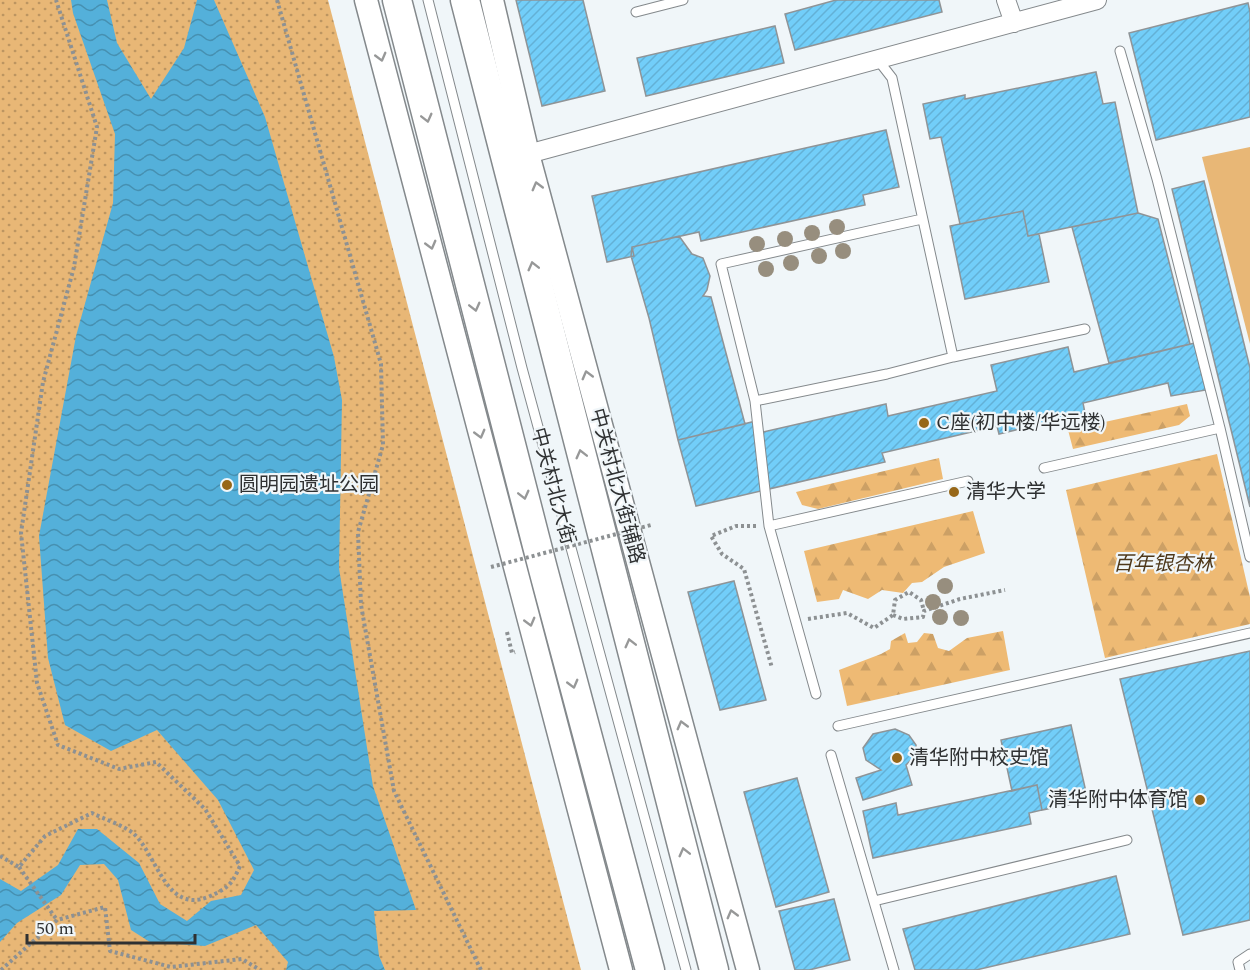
<svg xmlns="http://www.w3.org/2000/svg" width="1250" height="970" font-family="Spectral,'Noto Sans SC',serif">
	<style>
		.grass { fill: #e8b776 }
		.forest { fill: url(#forest-firs) }
		.park { fill: url(#park-dots) }
		.water { fill: url(#water-waves) }
		.building { fill: url(#building-hatch); stroke: #8f9497; stroke-width: 1.5 }
		.lines { fill: none; stroke-linecap: round; stroke-linejoin: round }
		.service-casing { stroke: #84898c; stroke-width: 11 }
		.minor-casing { stroke: #84898c; stroke-width: 20 }
		.tertiary-casing { stroke: #84898c; stroke-width: 25 }
		.primary-casing { stroke: #84898c; stroke-width: 31 }
		.path { stroke: #8d9193; stroke-width: 4; stroke-dasharray: 3 3; stroke-linecap: butt }
		.service { stroke: #fff; stroke-width: 9 }
		.minor { stroke: #fff; stroke-width: 18 }
		.tertiary { stroke: #fff; stroke-width: 22 }
		.primary { stroke: #fff; stroke-width: 28 }
		.path-bridge { stroke: #8d9193; stroke-width: 4; stroke-dasharray: 3 3; stroke-linecap: butt }
		.tree { fill: #978e7e }
		.oneway { stroke: #979898 }
		.poi-dot { fill: #976718; stroke: #f0f6f9; stroke-width: 2 }
		.labels { text-anchor: middle; dominant-baseline: central; stroke-width: 4.5; stroke-linejoin: round; paint-order: stroke }
		.poi-label { font-size: 20px; fill: #2f3132; stroke: #f0f6f9; text-anchor: start }
		.street-label { font-size: 20px; fill: #2f3132; stroke: #f0f6f9 }
		.park-label { font-size: 20px; font-style: italic; fill: #4e381a; stroke: #f0f6f9 }
	</style>
	<defs>
		<pattern id="forest-firs" width="22" height="20" patternUnits="userSpaceOnUse" patternTransform="scale(1.5)"><rect width="22" height="20" fill="#eeba74"/><path d="M5 1l3.5 6h-7zM16 11l3.5 6h-7z" fill="#cca065"/></pattern>
		<pattern id="park-dots" width="8" height="8" patternUnits="userSpaceOnUse" patternTransform="scale(1.5)"><rect width="8" height="8" fill="#e8b776"/><path d="M2 2h.1M6 6h.1" fill="none" stroke="#bc9561" stroke-width="1.8" stroke-linecap="round"/></pattern>
		<pattern id="water-waves" width="16" height="10" patternUnits="userSpaceOnUse" patternTransform="scale(1.5)"><rect width="16" height="10" fill="#54b0da"/><path d="M0 5q4-4 8 0t8 0" fill="none" stroke="#4690b1"/></pattern>
		<pattern id="building-hatch" width="6" height="6" patternUnits="userSpaceOnUse" patternTransform="scale(1.5)"><rect width="6" height="6" fill="#72cef9"/><path d="M-1 1l2-2M0 6l6-6M5 7l2-2" fill="none" stroke="#63b1d6"/></pattern>
	</defs>
	<rect width="100%" height="100%" fill="#f0f6f9"/>
	<path class="grass" d="M1250,147V344L1202,157Z"/>
	<path class="forest" d="M1187,404L1190,416L1179,425L1073,449L1068,430Z
		M1217,454L1250,597V624L1105,658L1066,490Z
		M939,458L943,479L818,509L802,505L796,492Z
		M973,511L985,553L944,567L922,582L912,583L903,593L882,590L868,599L843,590L839,599L817,602L804,551Z
		M1003,631L1010,670L847,706L839,670L881,654L890,649L891,641L905,633L908,643L917,642L924,633L933,634L938,648L949,651L967,638Z"/>
	<path class="park" d="M0,0H328L581,970H0Z"/>
	<path class="water" d="M71,0H107L117,43L151,99L184,48L197,0H214L265,117L334,357L342,400L339,568L373,786L416,910L374,911L379,956L385,970H286L288,962L256,925L205,946L150,942L131,930L118,880L104,864L80,865L61,895L17,923L0,942V879L21,891L58,865L78,829H97L139,863L160,904L187,921L211,901L241,895L254,870L218,800L157,730L111,751L65,725L48,658L39,536L76,336L113,203L115,134L73,13Z"/>
	<path class="building" d="M516,0H583L605,91L542,106Z
		M836,0H939L942,12L795,50L785,14Z
		M1248,3L1250,12V117L1156,140L1129,33Z
		M775,26L784,63L646,96L637,58Z
		M1096,72L1103,104L1115,102L1138,213L1028,236L1023,211L960,224L941,137L930,139L923,104L965,95V99Z
		M886,130L899,187L863,195L865,205L701,241L699,232L632,247L634,256L607,262L592,196Z
		M1204,181L1250,368V507L1172,189Z
		M1023,211L1028,236L1039,234L1049,282L965,299L950,226Z
		M1138,213L1158,219L1190,344L1109,363L1072,227Z
		M679,236L692,254L703,258L710,276L707,290L703,296L711,297L745,424L678,440L649,318L631,256L632,247Z
		M1195,343L1206,390L1171,396L1168,383L1083,403L1085,413L999,434L997,426L882,453L885,462L696,506L678,440L756,421L759,433L886,404L888,416L997,391L991,365L1068,347L1074,372Z
		M734,581L766,700L720,710L688,592Z
		M1250,651V920L1183,935L1120,679Z
		M1071,725L1088,801L1042,810L1037,785L1012,791L1001,740Z
		M895,729L909,735L916,745V755L906,765L912,785L863,800L856,778L881,770L866,760L863,748L873,734Z
		M797,778L829,892L776,907L744,792Z
		M1037,785L1042,810L1029,813L1031,824L873,858L863,811L896,803L898,815Z
		M1116,876L1130,934L976,970H915L903,929Z
		M834,899L850,960L809,970H795L779,911Z"/>
	<g class="lines">
		<defs>
			<path id="service" d="M428,0L522,368L686,970
				M636,12L683,0
				M1120,51L1157,179L1220,428
				M878,60L892,78L953,357L1085,329
				M755,401L887,374L953,357
				M1044,468L1220,428L1250,557
				M769,526L755,401L721,264L922,219
				M816,694L769,526L968,481
				M838,726L1250,633
				M831,755L894,970
				M874,901L1127,840
				M1240,970L1238,962L1250,954"/>
			<path id="minor" d="M1006,0L1014,23
				M520,162L528,154L1097,0"/>
			<path id="tertiary" d="M366,0L621,970
				M492,0L528,154L748,970"/>
			<path id="primary" d="M397,0L543,569L650,970
				M465,0L714,970"/>
		</defs>
		<use href="#service" class="service-casing"/>
		<use href="#minor" class="minor-casing"/>
		<use href="#tertiary" class="tertiary-casing"/>
		<use href="#primary" class="primary-casing"/>
		<path class="path" d="M277,0L381,364L383,445L358,532L361,605L394,791L481,970
			M756,526H736L711,536L722,554L744,569L772,668
			M893,615L903,619L923,617L924,611L960,599L1005,590
			M808,619L847,613L874,628L893,615L895,600L909,592L921,600L924,611
			M507,632L512,653L515,652
			M0,856L19,867L45,836L92,813C104,819 125,826 134,834C157,855 166,914 208,897C228,888 231,886 240,866L205,809L156,762L119,769L58,745L37,683L21,533L43,382L74,267L97,127L56,0
			M19,867L57,920
			M1,970L57,920L105,907L110,951L171,967L242,959L260,970"/>
		<use href="#service" class="service"/>
		<use href="#minor" class="minor"/>
		<use href="#tertiary" class="tertiary"/>
		<use href="#primary" class="primary"/>
		<path class="path-bridge" d="M491,567L651,525"/>
	</g>
	<g class="tree">
		<circle cx="837" cy="227" r="8"/>
		<circle cx="812" cy="233" r="8"/>
		<circle cx="785" cy="239" r="8"/>
		<circle cx="757" cy="244" r="8"/>
		<circle cx="843" cy="251" r="8"/>
		<circle cx="819" cy="256" r="8"/>
		<circle cx="791" cy="263" r="8"/>
		<circle cx="766" cy="269" r="8"/>
		<circle cx="945" cy="586" r="8"/>
		<circle cx="933" cy="602" r="8"/>
		<circle cx="940" cy="617" r="8"/>
		<circle cx="961" cy="618" r="8"/>
	</g>
	<defs><path id="oneway-chevron" d="M-2-3.5L2.5 0L-2 3.5" fill="none" stroke-width="1.6" stroke-linecap="round" stroke-linejoin="round" transform="scale(1.5)"/></defs>
	<g class="oneway">
		<use href="#oneway-chevron" transform="translate(381 57) rotate(75)"/>
		<use href="#oneway-chevron" transform="translate(427 118) rotate(76)"/>
		<use href="#oneway-chevron" transform="translate(537 186) rotate(-105)"/>
		<use href="#oneway-chevron" transform="translate(431 245) rotate(75)"/>
		<use href="#oneway-chevron" transform="translate(533 266) rotate(-104)"/>
		<use href="#oneway-chevron" transform="translate(475 307) rotate(76)"/>
		<use href="#oneway-chevron" transform="translate(587 375) rotate(-105)"/>
		<use href="#oneway-chevron" transform="translate(480 434) rotate(75)"/>
		<use href="#oneway-chevron" transform="translate(581 454) rotate(-104)"/>
		<use href="#oneway-chevron" transform="translate(524 495) rotate(76)"/>
		<use href="#oneway-chevron" transform="translate(530 622) rotate(75)"/>
		<use href="#oneway-chevron" transform="translate(630 643) rotate(-104)"/>
		<use href="#oneway-chevron" transform="translate(573 684) rotate(75)"/>
		<use href="#oneway-chevron" transform="translate(682 725) rotate(-105)"/>
		<use href="#oneway-chevron" transform="translate(684 852) rotate(-104)"/>
		<use href="#oneway-chevron" transform="translate(732 914) rotate(-105)"/>
	</g>
	<g class="poi-dot">
		<circle cx="924" cy="423" r="6"/>
		<circle cx="227" cy="485" r="6"/>
		<circle cx="954" cy="492" r="6"/>
		<circle cx="897" cy="758" r="6"/>
		<circle cx="1200" cy="800" r="6"/>
	</g>
	<g class="labels">
		<g class="poi-label">
			<text x="936" y="423">C座(初中楼/华远楼)</text>
			<text x="239" y="485">圆明园遗址公园</text>
			<text x="966" y="492">清华大学</text>
			<text x="909" y="758">清华附中校史馆</text>
			<text x="1188" y="800" text-anchor="end">清华附中体育馆</text>
		</g>
		<g class="street-label">
			<text transform="translate(553 486) rotate(75)">中关村北大街</text>
			<text transform="translate(617 486) rotate(75)">中关村北大街辅路</text>
		</g>
		<g class="park-label">
			<text x="1163" y="564">百年银杏林</text>
		</g>
	</g>
	<path d="M27 934v9h168v-9" fill="none" stroke="#2f3132" stroke-width="3"/>
	<text x="36" y="934" font-size="18" fill="#2f3132" stroke="#f0f6f9" stroke-width="4.5" paint-order="stroke">50 m</text>
</svg>
